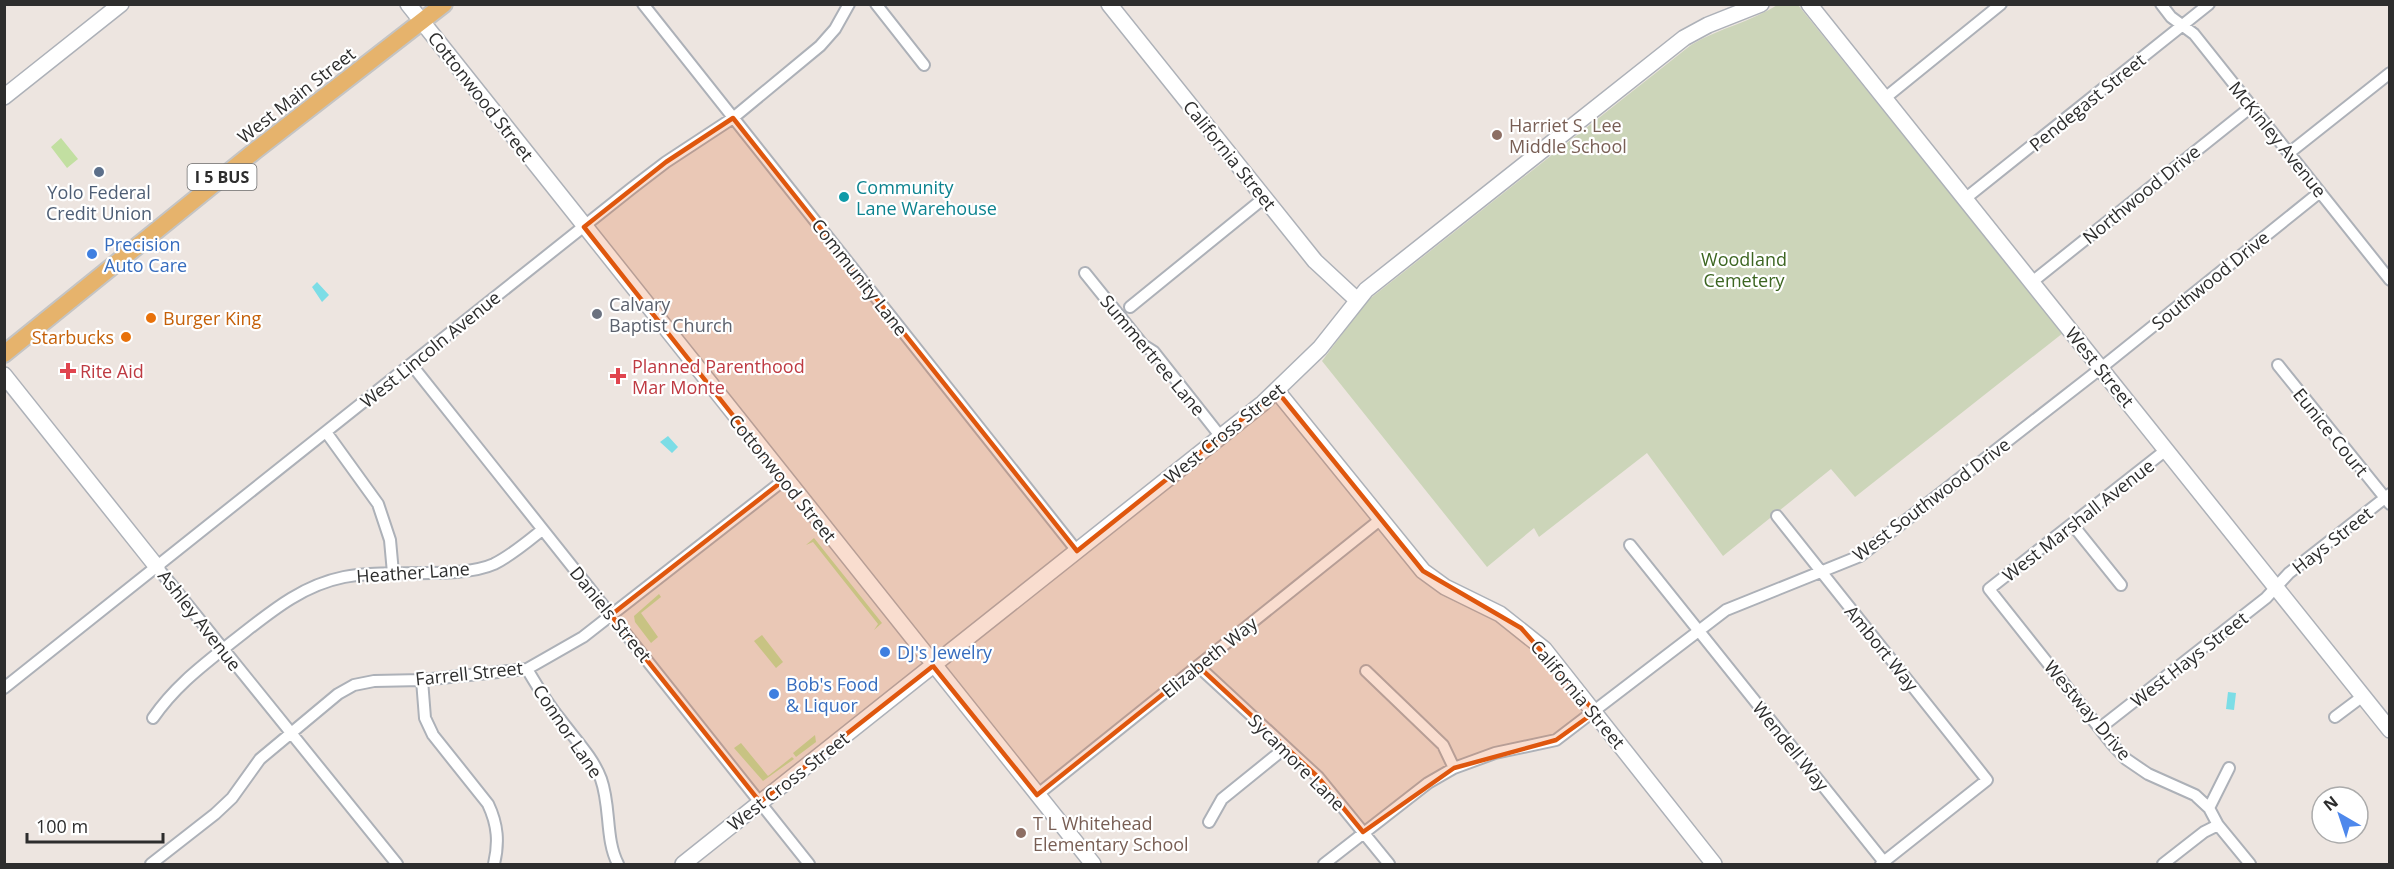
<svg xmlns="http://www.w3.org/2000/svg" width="2394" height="869" font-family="'Open Sans',sans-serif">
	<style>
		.green { fill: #c2dfa1 }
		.cemetery { fill: #ccd5b9 }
		.water { fill: #7cdde6 }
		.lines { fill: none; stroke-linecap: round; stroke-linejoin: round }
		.street-casing { stroke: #adb1b8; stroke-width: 14 }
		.secondary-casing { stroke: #adb1b8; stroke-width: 18 }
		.primary-casing { stroke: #c4c4c4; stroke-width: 20 }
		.street { stroke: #fff; stroke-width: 10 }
		.secondary { stroke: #fff; stroke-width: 15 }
		.primary { stroke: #e6b36c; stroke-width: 16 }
		.marked { fill: #df570e; fill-opacity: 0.2; stroke: #df570e; stroke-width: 4.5; stroke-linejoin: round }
		.education-dot { fill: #8d6e63; stroke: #fff; stroke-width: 2 }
		.service-dot { fill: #5c6f8a; stroke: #fff; stroke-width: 2 }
		.culture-dot { fill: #0f9aa8; stroke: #fff; stroke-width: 2 }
		.shop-dot { fill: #3f7fe0; stroke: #fff; stroke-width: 2 }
		.worship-dot { fill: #6b7280; stroke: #fff; stroke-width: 2 }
		.food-dot { fill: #e8710a; stroke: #fff; stroke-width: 2 }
		.health-dot { fill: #e0444e; stroke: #fff; stroke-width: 2 }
		.labels { text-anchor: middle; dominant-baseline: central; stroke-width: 4.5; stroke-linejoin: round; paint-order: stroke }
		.shield { fill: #fff; stroke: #6c6c6c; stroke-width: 1.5 }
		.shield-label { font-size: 16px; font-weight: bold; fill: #2d2d2d }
		.street-label { font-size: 18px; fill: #2d2d2d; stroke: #fff }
		.education-label { font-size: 18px; fill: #785e54; stroke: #fff; text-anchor: start }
		.culture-label { font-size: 18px; fill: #0d838f; stroke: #fff; text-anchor: start }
		.service-label { font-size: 18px; fill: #4e5e75; stroke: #fff }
		.shop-label { font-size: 18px; fill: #366cbe; stroke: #fff; text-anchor: start }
		.park-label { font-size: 18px; fill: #3c6521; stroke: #fff }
		.worship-label { font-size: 18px; fill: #5b616d; stroke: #fff; text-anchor: start }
		.food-label { font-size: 18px; fill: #c56008; stroke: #fff; text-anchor: start }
		.health-label { font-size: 18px; fill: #be3a42; stroke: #fff; text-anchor: start }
	</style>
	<rect width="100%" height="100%" fill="#ede5e0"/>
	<path class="green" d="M61,138L78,159L67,168L51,147Z
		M814,538L882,623L874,630L878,624L813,542L806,545Z
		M659,594L661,597L641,613L658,637L651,643L635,622L634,616Z
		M762,635L783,662L776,668L754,641Z
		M815,735L816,742L796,757L793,753Z
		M741,743L768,776L792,757L794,759L763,781L734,748Z"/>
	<path class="cemetery" d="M1779,4L1798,5L2063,333L1855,497L1831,469L1723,556L1647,453L1539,537L1534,528L1487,567L1322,361L1367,301L1691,45C1719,28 1751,22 1779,4Z"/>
	<path class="water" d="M317,282L329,295L322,302L312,287Z
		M668,436L678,447L672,453L660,442Z
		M2228,692L2236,693L2234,710L2226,709Z"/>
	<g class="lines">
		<defs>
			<path id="street" d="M643,4L1077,551
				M876,4L924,65
				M2161,4L2171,17L2194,34L2390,280
				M1885,98L2001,4
				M2289,153L2390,73
				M1966,198L2209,4
				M1085,273L1143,345L1154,352L1221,437
				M2032,282L2251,107
				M1130,307L1264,198
				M411,364L809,864
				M2278,365L2390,504
				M326,432L378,504L390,540L393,573
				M2166,450L1989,589L2112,744L2126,759L2148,774L2195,795L2209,808L2218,825L2250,864
				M1777,516L1987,780L1881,864
				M2072,524L2121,585
				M1630,545L1884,862
				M157,567L397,864
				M1198,666L1318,777L1389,864
				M527,669C537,686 547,703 560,719C574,738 593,757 601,779C611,807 605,839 618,864
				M1366,671L1443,745L1454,768
				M422,680L425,718L433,735L488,804C498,825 499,843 494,864
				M4,688L632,188L666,162L733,118L820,46L835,29L849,4
				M2335,717L2363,696
				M153,718C175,686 202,666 232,642C267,615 299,586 344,577C386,568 459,580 494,564C512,555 527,542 542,530
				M2100,728L2266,598L2289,573L2390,494
				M1037,795L1381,519
				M2209,808L2229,768
				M1209,822L1222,799L1285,748
				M151,864L215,814L232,798L260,759L338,694L354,685L374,681L422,680L527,669L583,637L784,480
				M1324,864L1428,783L1454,768L1495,753L1556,740L1726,610L1860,556L2091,376L2320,192
				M2163,864L2204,832L2218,825"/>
			<path id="secondary" d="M408,4L1093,864
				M1109,4L1315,261L1357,300
				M1809,4L2390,730
				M4,97L121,4
				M4,375L157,567
				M1277,391L1423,571L1445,587L1500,614L1544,649L1714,864
				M683,864L1263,403L1320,348L1366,290L1684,38L1708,25L1761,4"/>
			<path id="primary" d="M4,354L256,150L444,4"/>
		</defs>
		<use href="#street" class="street-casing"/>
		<use href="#secondary" class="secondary-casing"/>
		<use href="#primary" class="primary-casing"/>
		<use href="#street" class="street"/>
		<use href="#secondary" class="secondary"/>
		<use href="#primary" class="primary"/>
	</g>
	<path class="marked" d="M733,118L1077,551L1277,391L1423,571L1521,628L1595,712L1556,740L1454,768L1363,832L1318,777L1198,666L1037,795L933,666L760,802L611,615L784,480L584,227L666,162Z"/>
	<g class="education-dot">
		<circle cx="1497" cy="135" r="6"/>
		<circle cx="1021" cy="833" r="6"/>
	</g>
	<circle class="service-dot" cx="99" cy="172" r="6"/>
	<circle class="culture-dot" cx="844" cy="197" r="6"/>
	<g class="shop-dot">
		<circle cx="92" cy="254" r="6"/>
		<circle cx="885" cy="652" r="6"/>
		<circle cx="774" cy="694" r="6"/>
	</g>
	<circle class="worship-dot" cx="597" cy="314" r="6"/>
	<g class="food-dot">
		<circle cx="151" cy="318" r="6"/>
		<circle cx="126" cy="337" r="6"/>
	</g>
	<g class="health-dot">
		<path d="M65 362h6v6h6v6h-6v6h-6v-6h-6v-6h6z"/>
		<path d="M615 367h6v6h6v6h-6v6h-6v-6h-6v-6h6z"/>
	</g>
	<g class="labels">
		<rect class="shield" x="187.5" y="164" width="69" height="26" rx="4.5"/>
		<g class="shield-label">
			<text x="222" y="177">I 5 BUS</text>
		</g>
		<g class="street-label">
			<text transform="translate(296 95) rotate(-38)">West Main Street</text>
			<text transform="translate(481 96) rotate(52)">Cottonwood Street</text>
			<text transform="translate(2087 102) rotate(-39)">Pendegast Street</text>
			<text transform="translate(2278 139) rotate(51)">McKinley Avenue</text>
			<text transform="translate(1230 155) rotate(51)">California Street</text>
			<text transform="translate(2141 194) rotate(-39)">Northwood Drive</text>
			<text transform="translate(860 277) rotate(52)">Community Lane</text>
			<text transform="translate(2210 280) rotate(-39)">Southwood Drive</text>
			<text transform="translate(430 349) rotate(-39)">West Lincoln Avenue</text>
			<text transform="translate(1153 355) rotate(50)">Summertree Lane</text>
			<text transform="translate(2100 367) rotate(51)">West Street</text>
			<text transform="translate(2331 432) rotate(51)">Eunice Court</text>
			<text transform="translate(1224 433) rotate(-39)">West Cross Street</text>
			<text transform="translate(783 478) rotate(51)">Cottonwood Street</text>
			<text transform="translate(1931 499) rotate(-37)">West Southwood Drive</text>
			<text transform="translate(2078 520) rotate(-38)">West Marshall Avenue</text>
			<text transform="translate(2332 540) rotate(-38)">Hays Street</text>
			<text transform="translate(413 572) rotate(-4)">Heather Lane</text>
			<text transform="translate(611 614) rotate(51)">Daniels Street</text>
			<text transform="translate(200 620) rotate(52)">Ashley Avenue</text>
			<text transform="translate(1882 648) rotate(51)">Ambort Way</text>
			<text transform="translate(1209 657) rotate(-39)">Elizabeth Way</text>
			<text transform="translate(2189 659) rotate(-38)">West Hays Street</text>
			<text transform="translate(469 673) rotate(-6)">Farrell Street</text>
			<text transform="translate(1578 694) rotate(50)">California Street</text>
			<text transform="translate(2088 710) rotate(50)">Westway Drive</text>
			<text transform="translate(568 731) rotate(56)">Connor Lane</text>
			<text transform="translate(1791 746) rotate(51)">Wendell Way</text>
			<text transform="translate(1297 762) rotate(45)">Sycamore Lane</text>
			<text transform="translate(788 781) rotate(-38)">West Cross Street</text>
		</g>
		<g class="education-label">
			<text x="1509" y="125">Harriet S. Lee<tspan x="1509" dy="21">Middle School</tspan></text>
			<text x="1033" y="823">T L Whitehead<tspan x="1033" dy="21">Elementary School</tspan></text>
		</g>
		<g class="culture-label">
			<text x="856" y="187">Community<tspan x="856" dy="21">Lane Warehouse</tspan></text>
		</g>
		<g class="service-label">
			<text x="99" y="192">Yolo Federal<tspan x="99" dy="21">Credit Union</tspan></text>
		</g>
		<g class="shop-label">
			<text x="104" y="244">Precision<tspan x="104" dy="21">Auto Care</tspan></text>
			<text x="897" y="652">DJ's Jewelry</text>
			<text x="786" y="684">Bob's Food<tspan x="786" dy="21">&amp; Liquor</tspan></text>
		</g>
		<g class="park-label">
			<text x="1744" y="259">Woodland<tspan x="1744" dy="21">Cemetery</tspan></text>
		</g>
		<g class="worship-label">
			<text x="609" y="304">Calvary<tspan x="609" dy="21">Baptist Church</tspan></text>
		</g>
		<g class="food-label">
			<text x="163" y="318">Burger King</text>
			<text x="114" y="337" text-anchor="end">Starbucks</text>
		</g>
		<g class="health-label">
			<text x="632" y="366">Planned Parenthood<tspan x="632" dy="21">Mar Monte</tspan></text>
			<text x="80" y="371">Rite Aid</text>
		</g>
	</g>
	<rect width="2394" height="869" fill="none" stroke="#2d2d2d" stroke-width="12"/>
	<g transform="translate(2340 815) rotate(321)"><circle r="28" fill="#ffffff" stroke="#ababab" stroke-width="1.5"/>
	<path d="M0-4.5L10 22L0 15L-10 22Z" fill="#4e88ec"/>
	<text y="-9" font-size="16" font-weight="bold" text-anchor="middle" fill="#2d2d2d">N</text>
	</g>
	<path d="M27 833v9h136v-9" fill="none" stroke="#2d2d2d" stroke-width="3"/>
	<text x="36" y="833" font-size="18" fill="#2d2d2d" stroke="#ffffff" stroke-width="4.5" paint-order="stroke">100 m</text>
</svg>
